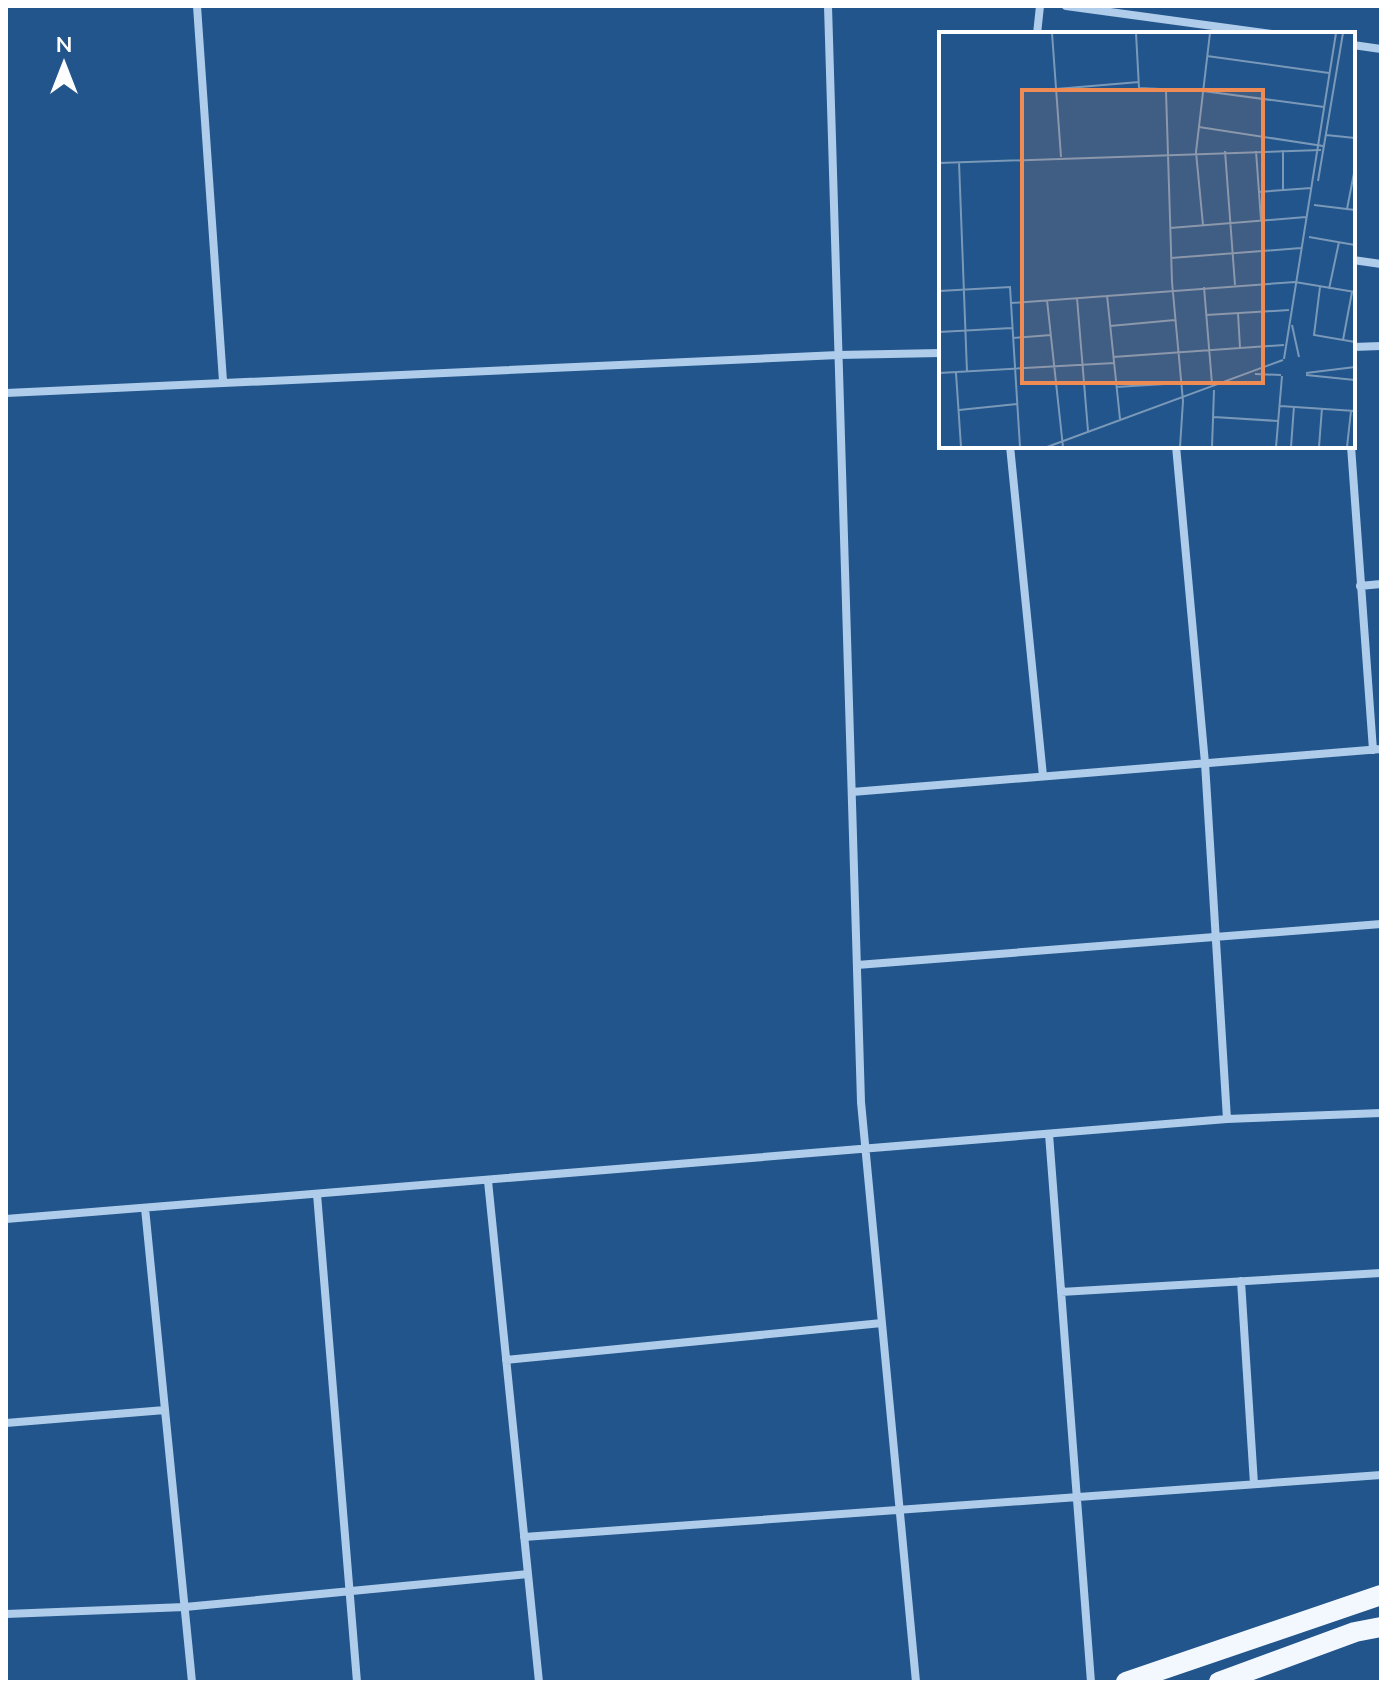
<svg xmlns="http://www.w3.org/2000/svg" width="1387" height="1688" font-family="Mulish,sans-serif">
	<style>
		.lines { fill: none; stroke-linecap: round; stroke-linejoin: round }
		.street { stroke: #afcdeb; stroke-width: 8 }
		.primary { stroke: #f3f8fe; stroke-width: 20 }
		.inset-road { fill: none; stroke: #7a99b9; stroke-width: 2 }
		.view { fill: #ef8b55; fill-opacity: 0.15; stroke: #ef8b55; stroke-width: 4 }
		.inset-edge { fill: none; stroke: #fff; stroke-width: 4 }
	</style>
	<rect width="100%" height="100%" fill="#22558b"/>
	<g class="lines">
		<path class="street" d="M197,6L223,381
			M828,6L861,1102L916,1682
			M1066,6L1272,34
			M1037,34L1040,6
			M1353,45L1381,49
			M1353,260L1381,264
			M1353,347L1381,346
			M6,393L838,355L941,353
			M1010,446L1043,776
			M1176,446L1205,763L1227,1119
			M1351,446L1373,750
			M1360,586L1381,584
			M852,792L1381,749
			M857,965L1381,924
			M1049,1134L1091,1682
			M488,1181L539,1682
			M317,1194L357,1682
			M145,1208L192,1682
			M6,1219L1227,1119L1381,1113
			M1241,1281L1254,1484
			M1061,1292L1381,1273
			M506,1360L882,1323
			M6,1423L165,1410
			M524,1537L1381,1475
			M6,1614L185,1607L528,1574"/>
		<path class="primary" d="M1126,1682L1381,1595
			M1219,1682L1355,1632L1381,1627"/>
	</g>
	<g transform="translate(939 32)">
		<rect width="416" height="416" fill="#22558b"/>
		<path class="inset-road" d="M113,1L122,125M197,1L200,56L264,59L385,75M268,24L390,41M117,57L200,50M227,59L233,250L244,369L241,415M260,95L384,114M387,103L416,106M344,118V158M286,119L296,253M317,119L322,188M20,130L28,340M0,131L382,118M379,149L404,1M319,160L372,156M375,173L416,178M408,177L416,136M264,193L257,120L271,1M231,196L367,185M370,205L416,213M232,226L362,216M265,255L273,352M381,255L375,303L416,310M390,257L400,210M0,259L71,255L81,415M168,263L181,387M138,266L149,399M108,268L124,415M72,271L356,250L416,260M299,281L301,316M267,283L350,278M353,293L360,325M171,294L236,288M0,300L73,296M74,306L112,303M404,308L413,260M174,325L345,313M345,327L397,1M0,341L175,331M17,341L22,415M367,341L416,335M316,342L342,343M367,343L416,348M177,355L242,351M341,374L416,379M20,378L78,372M275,385L339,389M108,415L344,328M273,415L275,358M337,415L343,344M352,415L355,374M380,415L383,376M408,415L412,379"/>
		<path class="view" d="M83,58H324V351H83Z"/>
		<rect width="416" height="416" class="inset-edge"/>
	</g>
	<rect width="1387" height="1688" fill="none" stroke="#ffffff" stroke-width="16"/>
	<g transform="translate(64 64)" stroke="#22558b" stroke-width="6" paint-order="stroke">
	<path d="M0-6L14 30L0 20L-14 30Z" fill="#ffffff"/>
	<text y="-12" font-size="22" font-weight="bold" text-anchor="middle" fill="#ffffff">N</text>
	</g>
</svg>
